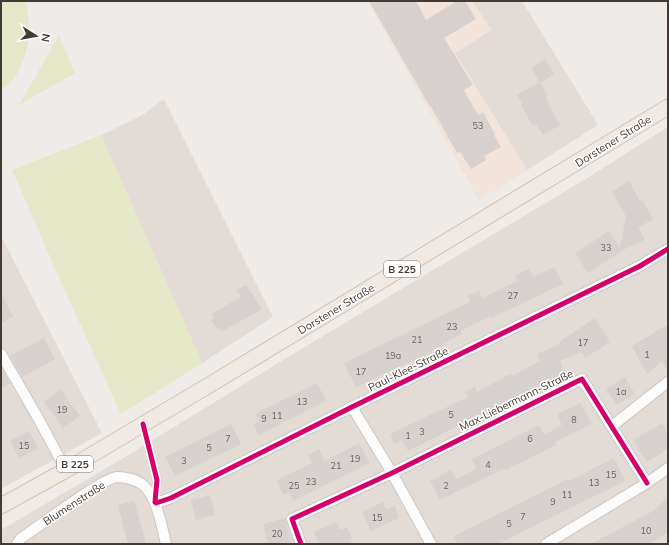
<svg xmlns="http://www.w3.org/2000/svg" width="669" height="545" font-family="Mulish,sans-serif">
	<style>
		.residential { fill: #e3dbd5 }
		.commercial { fill: #f2e3db }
		.green { fill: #e4e8c8 }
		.parking { fill: #e0dcd9 }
		.building { fill: #d7d2cf }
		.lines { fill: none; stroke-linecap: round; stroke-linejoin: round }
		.street-casing { stroke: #cbc7c4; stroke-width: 12 }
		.primary-casing { stroke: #d1c2b6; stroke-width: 17 }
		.street { stroke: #fdfcfc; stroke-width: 10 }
		.primary { stroke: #f0e9e3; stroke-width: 15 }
		.cycleway-casing { stroke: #fff; stroke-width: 8 }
		.cycleway { stroke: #d6006c; stroke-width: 5 }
		.labels { text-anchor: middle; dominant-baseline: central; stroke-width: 3; stroke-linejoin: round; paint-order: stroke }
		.number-label { font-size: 9px; fill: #6a625d }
		.shield { fill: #fff; stroke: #7c7572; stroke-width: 1 }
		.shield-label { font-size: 10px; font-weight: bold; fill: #443a35 }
		.street-label { font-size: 11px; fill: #443a35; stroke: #fff }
	</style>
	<rect width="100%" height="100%" fill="#efebe8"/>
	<path class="residential" d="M472,1H522L598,125L527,170L455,53L491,30Z
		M164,99L273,317L202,363L101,135L141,116Z
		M668,127V544H1V530L120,460L293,354L589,177Z
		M1,236L102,433L1,489Z"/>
	<path class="commercial" d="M367,1H472L491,30L455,53L527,170L479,200Z"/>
	<path class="green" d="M1,1H25C33,27 29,54 15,77C12,82 5,86 1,90Z
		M59,36L75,73L19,105Z
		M101,135L202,363L121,414L57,273L12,170Z"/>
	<path class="parking" d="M119,488L122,499L101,504L100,499L110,497L109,492Z"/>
	<path class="building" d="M369,1H416L426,20L457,1H465L476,19L444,38L473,85L464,90L478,115L483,112L495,134L494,135L501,147L484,156L486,160L471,169L460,152L457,153L430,105H429Z
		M545,59L554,74L540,83L531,68Z
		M540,82L548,96L546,98L549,104H548L560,125L543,135L536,124L533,126L521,105L523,104L517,95Z
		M629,181L640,201L642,200L653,219L638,228L645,239L633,246V244L588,273L575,253L609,231L620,248L626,216L612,192Z
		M554,267L563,284L491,318L490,316L461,331L462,334L433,349L434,351L356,387L344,363L470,302L468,296L479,291L482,298L518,281L515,275L529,269L533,277Z
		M246,285L251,293H252L262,309L221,332L219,327L217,329L211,320L214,319L211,314L241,297L237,290Z
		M1,292L13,317L1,323Z
		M595,318L610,342L585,358L581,352L560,361L565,373L537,387V386L408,451L402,440L394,444L390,434L468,397L465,392L475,387L477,392L510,374L512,376L540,361L537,354L560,344L559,342Z
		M668,324V371L662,361L647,374L632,346Z
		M44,338L55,359L22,377L10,356Z
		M1,368L10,383L1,388Z
		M625,377L635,394L617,405L606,389Z
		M317,383L326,401L259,435L253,424L259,421L255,414Z
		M60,389L80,416L63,428L44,402Z
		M581,403L592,424L555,442L556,445L506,470L505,468L440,500L430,481L451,470L456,479L477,469L472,459L539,425L544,435L562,425L557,414Z
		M662,423L668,433V449L647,462L633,440Z
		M231,424L241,444L175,476L165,457Z
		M29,431L38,449L19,458L10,441Z
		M359,443L370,463L293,501L289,492L283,495L277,480L312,463L308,455L319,449L325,461Z
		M614,458L625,481L498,544H458L454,536L568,479L569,481Z
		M210,495L215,515L196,520L191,500Z
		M668,498V533L649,544H591L653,511Z
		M134,501L143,532L146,544H128L118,505Z
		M383,502L386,509L395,506L399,518L371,531L362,512Z
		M285,518L291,542L283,544H268L263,524Z
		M336,522L340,530L347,527L353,541L346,544H319L314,532Z"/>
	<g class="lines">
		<defs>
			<path id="street" d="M1,354L38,418L66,470
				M352,407L392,473L431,544
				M612,426L668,382
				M156,503L171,498L352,407L640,266L668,249
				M17,544L20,539C37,528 102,478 117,477C126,477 137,480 143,485C157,497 162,527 166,544
				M301,544L292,519L392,473L582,379L647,483
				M546,544L647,483L668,468"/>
			<path id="primary" d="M1,506L66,470L211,384L668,107"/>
		</defs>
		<use href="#street" class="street-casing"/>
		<use href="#primary" class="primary-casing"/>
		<use href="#street" class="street"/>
		<use href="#primary" class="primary"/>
		<defs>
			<path id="cycleway" d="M143,424L157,480L155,502
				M156,503L171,498L352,407L640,266L668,249
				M301,544L292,519L392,473L582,379L647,483"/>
		</defs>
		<use href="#cycleway" class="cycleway-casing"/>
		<use href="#cycleway" class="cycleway"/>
	</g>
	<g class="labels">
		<g class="number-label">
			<text x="478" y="125">53</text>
			<text x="606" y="247">33</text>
			<text x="513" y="295">27</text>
			<text x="452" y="326">23</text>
			<text x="417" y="339">21</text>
			<text x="583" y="342">17</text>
			<text x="647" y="354">1</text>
			<text x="393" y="355">19a</text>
			<text x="361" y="371">17</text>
			<text x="621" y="391">1a</text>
			<text x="302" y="401">13</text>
			<text x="62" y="409">19</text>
			<text x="451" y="414">5</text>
			<text x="277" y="415">11</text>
			<text x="264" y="418">9</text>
			<text x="574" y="419">8</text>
			<text x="422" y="431">3</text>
			<text x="408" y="435">1</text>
			<text x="228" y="438">7</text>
			<text x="530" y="438">6</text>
			<text x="24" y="445">15</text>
			<text x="209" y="447">5</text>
			<text x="355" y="458">19</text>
			<text x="184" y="460">3</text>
			<text x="488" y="464">4</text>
			<text x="336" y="465">21</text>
			<text x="611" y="474">15</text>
			<text x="311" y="481">23</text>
			<text x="594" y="482">13</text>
			<text x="294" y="485">25</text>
			<text x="446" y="485">2</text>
			<text x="567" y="494">11</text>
			<text x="553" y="501">9</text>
			<text x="523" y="516">7</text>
			<text x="377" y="517">15</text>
			<text x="509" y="523">5</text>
			<text x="646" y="530">10</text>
			<text x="277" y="533">20</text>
		</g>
		<g class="shield">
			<rect x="384" y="261" width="36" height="16" rx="3"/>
			<rect x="57" y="456" width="36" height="16" rx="3"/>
		</g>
		<g class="shield-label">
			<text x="402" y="269">B 225</text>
			<text x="75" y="464">B 225</text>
		</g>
		<g class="street-label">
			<text transform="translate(613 141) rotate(-32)">Dorstener Straße</text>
			<text transform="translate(336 309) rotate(-31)">Dorstener Straße</text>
			<text transform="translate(408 369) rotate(-26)">Paul-Klee-Straße</text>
			<text transform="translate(516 400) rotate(-26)">Max-Liebermann-Straße</text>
			<text transform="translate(74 503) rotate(-33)">Blumenstraße</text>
		</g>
	</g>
	<rect width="669" height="545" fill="none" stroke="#443a35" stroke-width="4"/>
	<g transform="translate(36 36) rotate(101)" stroke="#ffffff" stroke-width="3" paint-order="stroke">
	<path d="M0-3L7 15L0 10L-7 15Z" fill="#443a35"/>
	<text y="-6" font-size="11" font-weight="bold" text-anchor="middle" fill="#443a35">N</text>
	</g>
</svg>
